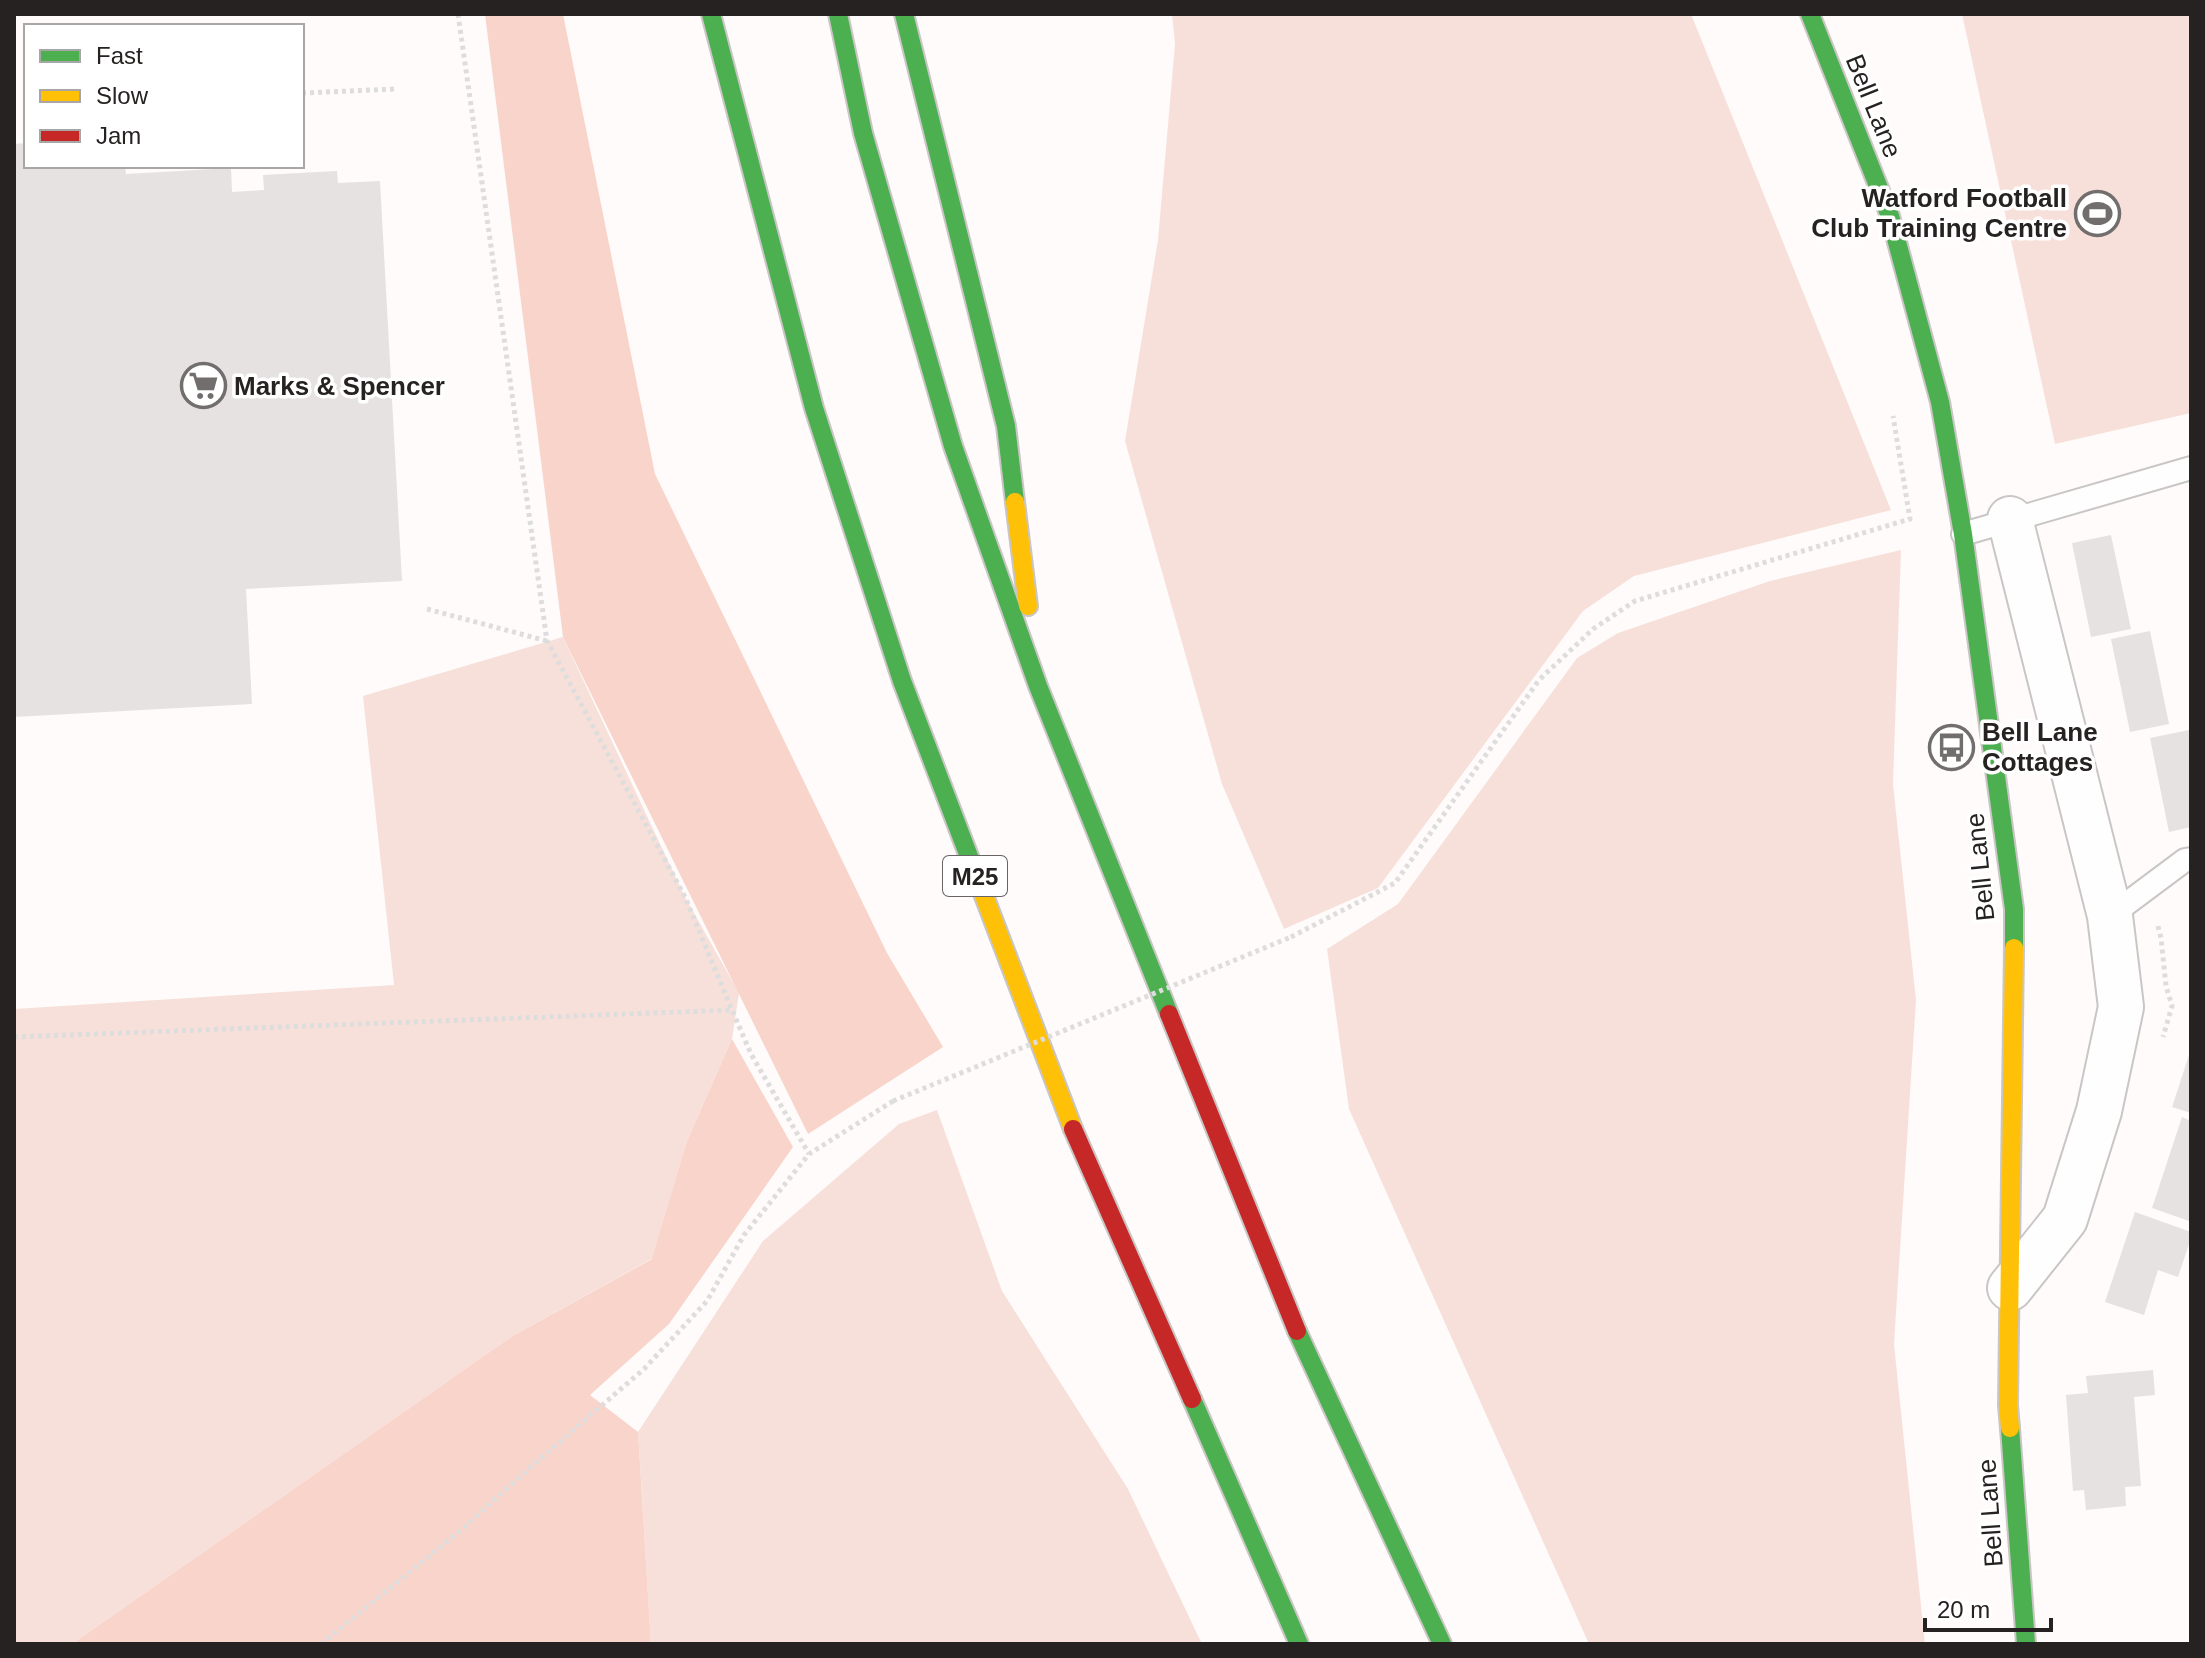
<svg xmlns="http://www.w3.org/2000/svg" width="2205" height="1658" font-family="Helvetica,sans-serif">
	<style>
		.green { fill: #f8e0da }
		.forest { fill: #f8d4cb }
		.building { fill: #e5e2e1 }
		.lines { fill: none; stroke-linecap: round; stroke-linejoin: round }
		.lane-casing { stroke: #c9c6c5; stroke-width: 26 }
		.street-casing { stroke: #c9c6c5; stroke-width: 48 }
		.fast-casing { stroke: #c9c6c5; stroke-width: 22 }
		.slow-casing { stroke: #c9c6c5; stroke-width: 22 }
		.jam-casing { stroke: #c9c6c5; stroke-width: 22 }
		.path { stroke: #dedddd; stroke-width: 5; stroke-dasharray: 4 4; stroke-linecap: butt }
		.lane { stroke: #fffefe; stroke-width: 22 }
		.street { stroke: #fffefe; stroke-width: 44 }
		.fast { stroke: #4caf50; stroke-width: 18 }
		.slow { stroke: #ffc107; stroke-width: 18 }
		.jam { stroke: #c62828; stroke-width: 18 }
		.path-bridge { stroke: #dedddd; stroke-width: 5; stroke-dasharray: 4 4; stroke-linecap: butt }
		.labels { text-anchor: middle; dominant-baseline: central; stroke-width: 7; stroke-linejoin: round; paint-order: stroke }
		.shield { fill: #fff; stroke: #666464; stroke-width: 2 }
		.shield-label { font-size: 24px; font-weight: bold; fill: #252221 }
		.street-label { font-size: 26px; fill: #252221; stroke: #fff }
		.poi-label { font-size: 26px; font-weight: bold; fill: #252221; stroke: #fff; text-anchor: start }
	</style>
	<rect width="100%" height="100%" fill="#fefbfa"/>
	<path class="green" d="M1172,14H1691L1891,510L1634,576L1583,611L1378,888L1284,929L1222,784L1125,441L1158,240L1175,44Z
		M1962,14H2191V413L2055,444Z
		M1901,550L1893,784L1916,1000L1894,1344L1925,1644H1589L1349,1109L1327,949L1398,904L1577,658L1618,633L1770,581Z
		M563,637L685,897L739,993L732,1039L687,1141L653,1258L511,1337L72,1644H14V1009L394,985L363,696Z
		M937,1110L1002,1291L1128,1489L1202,1644H651L638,1432L763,1241L899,1124Z"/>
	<path class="forest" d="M485,14H563L655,474L887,953L943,1047L808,1134L563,637Z
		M732,1039L793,1147L669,1324L590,1395L638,1432L651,1644H72L511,1337L652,1259L687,1141Z"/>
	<path class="building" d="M26,143V166H125L126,174L231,168L232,192L264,190L263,175L337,171L338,183L380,181L402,581L246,589L252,704L14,717V144Z
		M2111,535L2131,629L2091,637L2072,543Z
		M2150,631L2169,724L2130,732L2111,639Z
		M2189,730L2191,827L2169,832L2150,738Z
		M2190,1052H2191V1113L2172,1107Z
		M2182,1117L2191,1121V1214L2189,1221L2152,1208Z
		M2135,1212L2191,1232V1238L2178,1277L2158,1270L2144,1315L2105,1302Z
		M2153,1370L2155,1395L2134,1397L2141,1486L2125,1487L2126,1506L2086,1510L2084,1490L2073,1491L2066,1395L2088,1393L2086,1376Z"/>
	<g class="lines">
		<defs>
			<path id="lane" d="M1963,534L2191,468
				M2110,916L2185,860L2191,859"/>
			<path id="street" d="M2010,519L2110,916L2121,1007L2099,1111L2065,1219L2010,1288"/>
			<path id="fast" d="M711,14L814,408L902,681L973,867
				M838,14L863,133L953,446L1038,686L1169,1014
				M904,14L1006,426L1015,502
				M1810,14L1890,216L1940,402L1963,534L2014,909V948
				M1297,1331L1442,1644
				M1192,1399L1299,1644
				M2010,1428L2026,1644"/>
			<path id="slow" d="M1015,502L1028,606
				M973,867L1073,1129
				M2010,1428L2008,1405L2014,948"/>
			<path id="jam" d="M1169,1014L1297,1331
				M1073,1129L1192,1399"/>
		</defs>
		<use href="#lane" class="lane-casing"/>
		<use href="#street" class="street-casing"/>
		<use href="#fast" class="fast-casing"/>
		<use href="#slow" class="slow-casing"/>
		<use href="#jam" class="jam-casing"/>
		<path class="path" d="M458,14L547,641L685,897L732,1010
			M302,93L396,89
			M427,609L547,641
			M2158,926L2161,938L2166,986L2172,1006L2163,1037
			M1291,937L1395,883L1539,680L1593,629L1635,601L1910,519L1893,416
			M14,1037L732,1010L751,1054L809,1154
			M321,1644L460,1531L534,1464L644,1369L707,1301L744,1235L809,1154L893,1101"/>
		<use href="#lane" class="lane"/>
		<use href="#street" class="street"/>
		<use href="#fast" class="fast"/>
		<use href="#slow" class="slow"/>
		<use href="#jam" class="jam"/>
		<path class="path-bridge" d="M893,1101L1291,937"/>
	</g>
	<defs>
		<symbol id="stadium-ring" viewBox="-11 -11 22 22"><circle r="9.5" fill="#fff" stroke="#716e6d" stroke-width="1.5"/><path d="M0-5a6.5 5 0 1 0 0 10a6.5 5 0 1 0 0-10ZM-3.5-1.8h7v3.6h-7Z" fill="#716e6d"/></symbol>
		<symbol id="supermarket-ring" viewBox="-11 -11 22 22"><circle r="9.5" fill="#fff" stroke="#716e6d" stroke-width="1.5"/><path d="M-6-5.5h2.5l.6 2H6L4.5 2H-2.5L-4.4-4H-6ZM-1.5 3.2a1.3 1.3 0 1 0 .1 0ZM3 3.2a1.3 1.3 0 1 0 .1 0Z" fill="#716e6d"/></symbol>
		<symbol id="bus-ring" viewBox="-11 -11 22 22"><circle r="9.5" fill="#fff" stroke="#716e6d" stroke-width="1.5"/><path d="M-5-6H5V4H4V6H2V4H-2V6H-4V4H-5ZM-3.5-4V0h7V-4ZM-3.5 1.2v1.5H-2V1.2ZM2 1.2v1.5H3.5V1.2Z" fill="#716e6d"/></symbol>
	</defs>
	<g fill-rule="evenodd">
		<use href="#stadium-ring" x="2072" y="188" width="51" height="51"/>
		<use href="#supermarket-ring" x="178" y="360" width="51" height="51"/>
		<use href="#bus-ring" x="1926" y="722" width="51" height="51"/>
	</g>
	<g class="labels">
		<rect class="shield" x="943" y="856" width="64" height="40" rx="6"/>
		<g class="shield-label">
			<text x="975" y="876">M25</text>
		</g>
		<g class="street-label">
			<text transform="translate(1874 106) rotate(68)">Bell Lane</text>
			<text transform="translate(1980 867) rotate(-96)">Bell Lane</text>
			<text transform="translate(1990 1513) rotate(-94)">Bell Lane</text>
		</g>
		<g class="poi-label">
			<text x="2067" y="198" text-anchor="end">Watford Football<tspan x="2067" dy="30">Club Training Centre</tspan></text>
			<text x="234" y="386">Marks &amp; Spencer</text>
			<text x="1982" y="732">Bell Lane<tspan x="1982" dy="30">Cottages</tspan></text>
		</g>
	</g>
	<rect width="2205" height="1658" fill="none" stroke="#252221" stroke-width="32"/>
	<rect x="24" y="24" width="280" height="144" fill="#ffffff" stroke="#a8a7a6" stroke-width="2"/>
	<rect x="40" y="50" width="40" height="12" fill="#4caf50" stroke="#a8a7a6" stroke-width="2"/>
	<text x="96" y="64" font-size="24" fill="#252221">Fast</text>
	<rect x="40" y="90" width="40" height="12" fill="#ffc107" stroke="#a8a7a6" stroke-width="2"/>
	<text x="96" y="104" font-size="24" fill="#252221">Slow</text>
	<rect x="40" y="130" width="40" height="12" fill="#c62828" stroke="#a8a7a6" stroke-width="2"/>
	<text x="96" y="144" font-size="24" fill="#252221">Jam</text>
	<path d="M1925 1618v12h126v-12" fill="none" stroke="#252221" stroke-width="4"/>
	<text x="1937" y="1618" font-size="24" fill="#252221" stroke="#ffffff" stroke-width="6" paint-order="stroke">20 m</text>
</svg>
